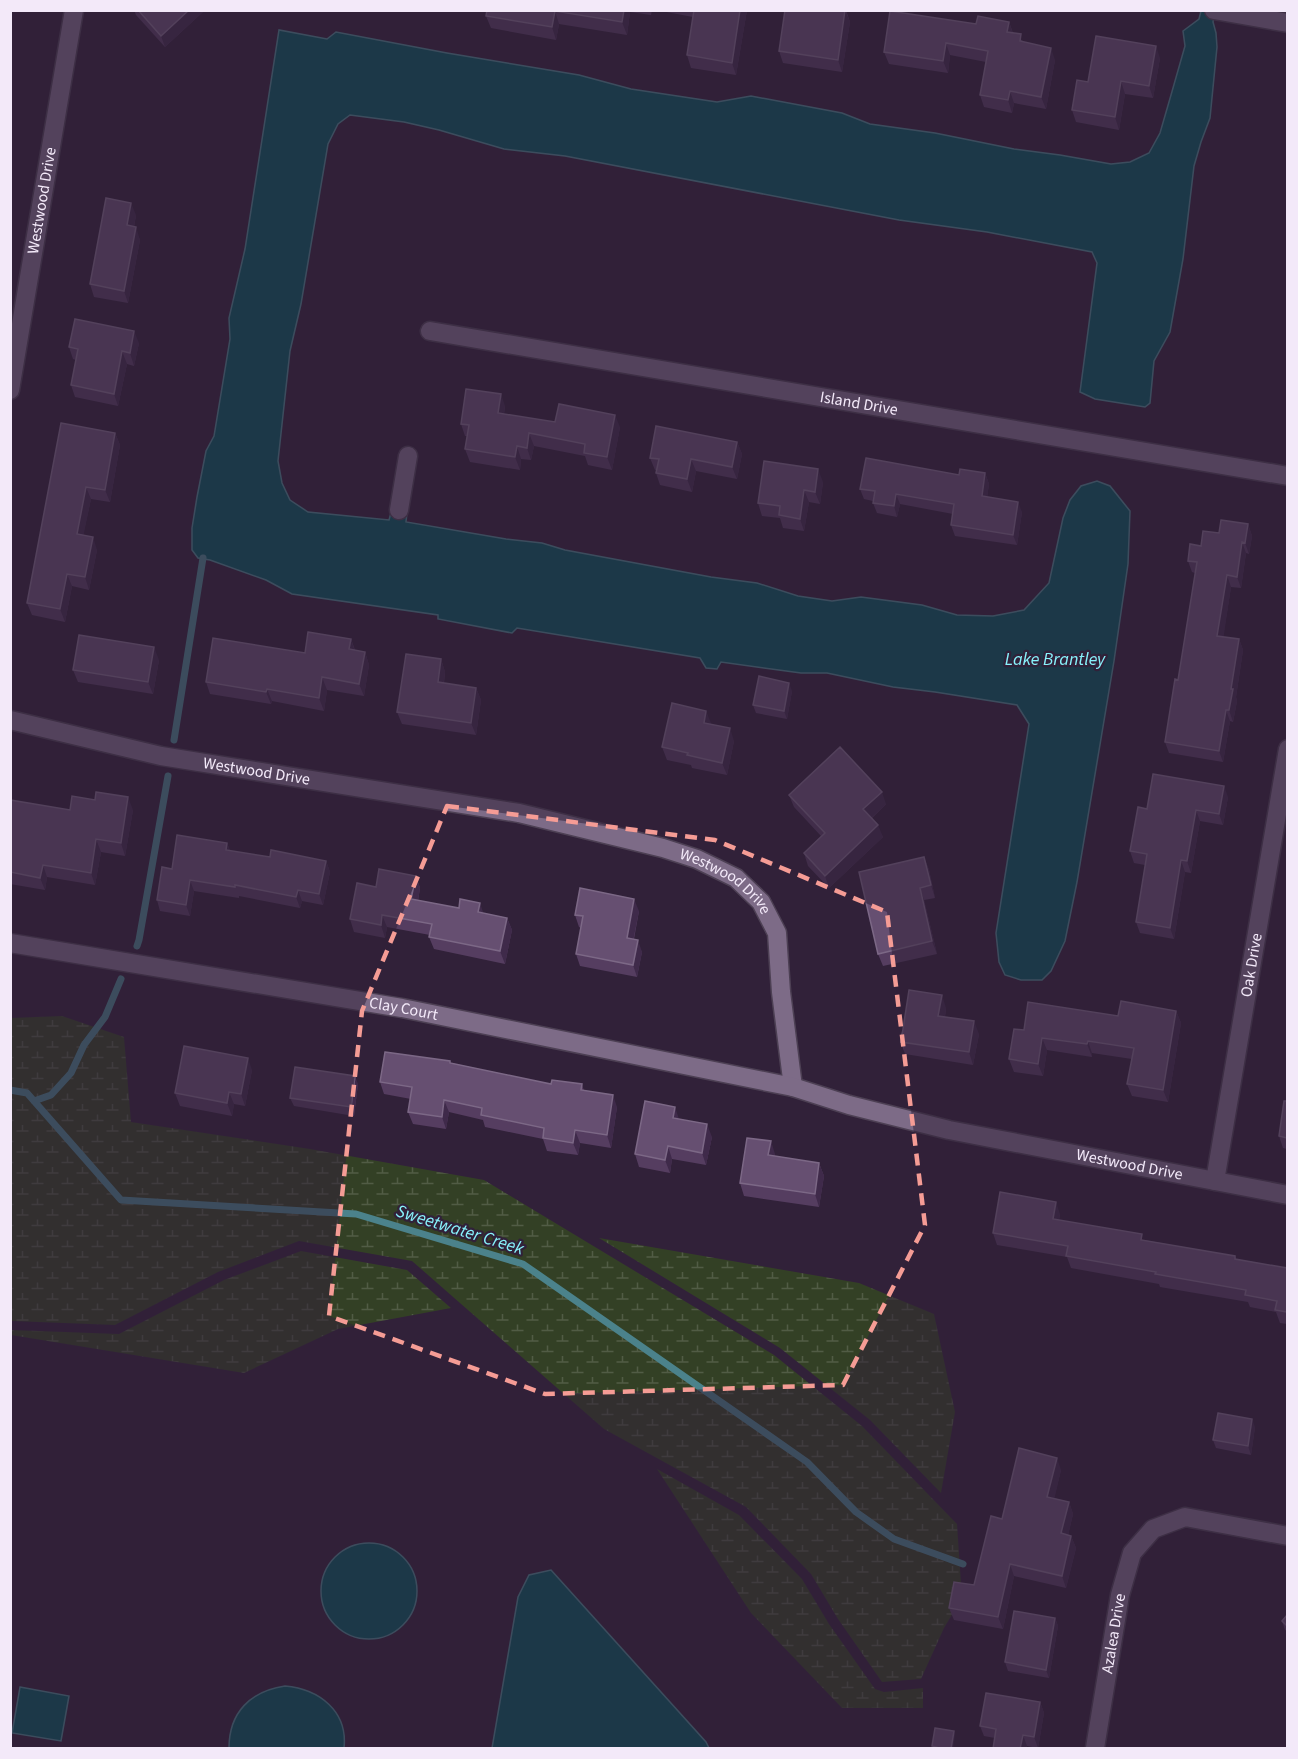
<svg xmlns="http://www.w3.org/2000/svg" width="1298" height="1759" font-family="'Source Sans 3',sans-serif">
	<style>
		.wetland { fill: url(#wetland-marsh) }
		.water { fill: #03565c; stroke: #4b828b; stroke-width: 1.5 }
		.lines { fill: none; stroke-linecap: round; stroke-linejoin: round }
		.stream { stroke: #4b828b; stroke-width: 7 }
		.minor-casing { stroke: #4d4054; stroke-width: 21 }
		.minor { stroke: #7d6b87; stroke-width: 18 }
		.wall { fill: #553d60 }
		.shaded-wall { fill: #3f2a4a }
		.building { fill: #664f71; stroke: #7c6886; stroke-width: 1.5 }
		.marked { fill: none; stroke: #f59c95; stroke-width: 4.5; stroke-dasharray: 12 8; stroke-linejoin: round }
		.labels { text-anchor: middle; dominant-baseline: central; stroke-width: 4.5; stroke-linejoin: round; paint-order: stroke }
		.street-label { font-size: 16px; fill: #f3e9f9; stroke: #312139 }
		.water-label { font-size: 18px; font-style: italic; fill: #88f3fc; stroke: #312139 }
	</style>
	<defs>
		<pattern id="wetland-marsh" width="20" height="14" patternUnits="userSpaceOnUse" patternTransform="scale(1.5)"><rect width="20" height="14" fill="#334025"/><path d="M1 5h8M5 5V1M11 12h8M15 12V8" fill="none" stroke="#515c45"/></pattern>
	</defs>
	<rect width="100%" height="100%" fill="#312139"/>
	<path class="wetland" d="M62,1016L124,1037L131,1122L310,1149L484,1180L774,1355L862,1426L957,1524L962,1598L944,1628L921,1679L882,1682L838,1619L811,1574L746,1507L604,1429L412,1261L299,1241L218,1272L115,1325L12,1321L10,1318V1018Z
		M599,1238L859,1283L934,1314L955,1412L941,1493L870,1420L780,1348Z
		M301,1251L407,1270L451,1308L338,1329L244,1373L11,1335V1330L119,1334L224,1280Z
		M657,1469L739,1515L802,1579L829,1624L875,1689L884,1692L923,1688V1708H842L751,1613Z"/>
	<path class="water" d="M1201,11H1215L1213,22L1216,33L1217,47L1210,118L1201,142L1194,166L1183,259L1170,332L1154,361L1150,403L1145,407L1095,399L1080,392L1097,263L1092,252L987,232L899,220L565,156L504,149L439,130L404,122L350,115L338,124L328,144L301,304L290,351L278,461L282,483L290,500L308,512L389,520L392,509L407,512L406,522L506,539L542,543L565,550L711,577L757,583L798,596L832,601L861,597L922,605L957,615L993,616L1024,610L1049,583L1063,518L1070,500L1081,486L1097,481L1110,486L1130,511L1128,564L1114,661L1077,882L1065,941L1051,971L1042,980H1021L1005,975L999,962L996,933L1029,724L1017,705L935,692L893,687L827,673H801L721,662L717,669L706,668L700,658L517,628L512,633L438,619V615L292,594L266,580L210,560L198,558L192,550V528L197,497L206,451L214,436L230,339L229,318L245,249L279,30L327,39L336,32L447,53L579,75L631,89L717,102L751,96L842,113L870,124L935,133L1014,149L1060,155L1111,164L1130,162L1149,153L1160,133L1171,95L1185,46L1183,31L1199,19Z
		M321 1591a48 48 0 1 1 96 0a48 48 0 1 1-96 0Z
		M551,1570L706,1742L709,1748H492L518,1597L529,1575Z
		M285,1686C319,1689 348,1711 344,1748H229C229,1712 251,1691 285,1686Z
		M20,1687L69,1696L61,1741L12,1733Z"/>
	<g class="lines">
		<path class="stream" d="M174,740L203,558
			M137,946L139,940L168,776
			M10,1090L27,1093L121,1200L356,1214L523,1264L807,1462L856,1512L894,1539L963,1564
			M34,1101L51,1095L71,1073L84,1045L105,1017L121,979"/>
		<defs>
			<g id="minor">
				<path d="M1214,10L1288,23"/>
				<path id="s1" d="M430,331L1288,476"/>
				<path id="s2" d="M10,390L74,10"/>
				<path d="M399,510L408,456"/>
				<path id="s3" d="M10,720L161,756L519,813L663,848L697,859L736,878L761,902L777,933L781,992L793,1087"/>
				<path id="s4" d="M10,943L402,1008L793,1087L849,1105L949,1130L1288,1195"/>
				<path id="s5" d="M1215,1181L1288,749"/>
				<path id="s6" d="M1095,1748L1120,1595L1132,1553L1153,1529L1185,1517L1288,1536"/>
			</g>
		</defs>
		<use href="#minor" class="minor-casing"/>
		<use href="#minor" class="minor"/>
	</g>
	<path class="wall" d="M134,10H205L165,47L136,15Z
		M487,10H652L651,15L630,12L627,35L559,24L556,40L491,28L486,16Z
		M656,10H747L736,75L691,68L687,55L693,17Z
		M785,10H846L850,22L842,72L783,63L779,51Z
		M1009,22L1013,33L1024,42L1055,60L1046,109L1014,103L1012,113L984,107L980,95L986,62L950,55L948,73L889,64L884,52L976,24Z
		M1160,58L1153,98L1125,94L1119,130L1076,122L1072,110L1088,82Z
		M136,215L134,227L140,240L128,303L94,297L90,284Z
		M139,343L134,366L127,364L118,406L75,397L71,385L76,360L73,359L69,347Z
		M505,406L504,414L555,422L620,427L612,470L588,465L585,456L534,446L531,460L521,459L520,470L470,462L465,449L467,436H465L461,424Z
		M61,423L115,433L120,445L110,502L91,499L83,535L97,550L89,590L72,586L65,622L32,615L27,603Z
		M737,442L742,454L737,479L696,471L692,492L660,485L656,473V470H655L650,458Z
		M985,473L989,484L987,497L1022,512L1017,545L955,536L951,525L953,514L900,504L897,517L877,513L873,503V501L864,499L860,489L959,475Z
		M823,482L820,504L809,502L804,531L783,528L780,518L762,516L758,503Z
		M1248,524L1252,536L1249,554L1246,553L1241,588L1231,587L1223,637L1239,639L1243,650L1236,697L1237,701L1233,722L1230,721L1223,762L1169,753L1165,742L1178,680L1195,573L1192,572L1188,561L1201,546L1219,533Z
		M351,639L355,650L365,652L369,665L364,696L327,690L324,711L272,701L271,704L210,694L206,682Z
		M441,659L445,672L444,683L476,688L481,700L476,735L402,724L397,712Z
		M159,660L153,694L78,682L73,670Z
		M792,691L787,719L756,713L753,705Z
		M706,711L710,724L734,741L727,775L692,768L691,765L667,760L662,747Z
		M789,795L886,804L872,818L883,837L829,888L808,866L804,853L821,836L794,807Z
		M1228,797L1223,825L1200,821L1191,873L1185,872L1174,939L1140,933L1136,922L1145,865L1134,863L1130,851L1147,809Z
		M10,800L70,810H133L125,856L101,852L95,885L47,877L45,890L10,884Z
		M227,843L230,851L270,857L326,861L330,872L323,905L302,901L300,908L239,896V898L194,891L190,916L160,911L157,900L172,869Z
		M924,857L929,870L935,898L924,900L937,954L883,966L878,954Z
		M416,876L420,888L418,901L507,918L512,930L505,964L434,949L429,937L430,935L387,927L385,938L354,932L350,919L376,887Z
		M639,911L634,939L642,952L637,977L580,966L576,954L581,928L579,927L575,915Z
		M946,1008L945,1017L979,1034L973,1065L905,1054L901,1042Z
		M1176,1011L1181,1023L1168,1102L1132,1096L1127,1084L1132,1059L1092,1053V1057L1047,1050L1043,1076L1014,1072L1009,1059L1024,1030L1118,1016Z
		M451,1063L551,1084H582L584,1091L617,1107L611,1148L580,1143L578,1155L547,1151L543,1139L485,1127L483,1120L449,1112L446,1129L413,1124L408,1112L411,1099L384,1094L380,1082Z
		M252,1070L245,1106L234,1104L232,1116L180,1106L175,1093Z
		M358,1084L354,1116L294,1106L290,1098Z
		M1287,1101V1149L1283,1148L1279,1136Z
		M679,1119L712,1137L706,1165L672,1159L670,1173L639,1167L635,1154Z
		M775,1154V1156L819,1163L824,1176L819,1207L744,1196L740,1183Z
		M1060,1214L1059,1220L1144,1240L1235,1256L1236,1259L1287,1268V1324L1280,1323L1276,1312L1250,1307L1248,1302L1160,1287L1159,1284L1071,1268L1067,1257L997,1245L993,1233Z
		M1255,1427L1251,1455L1216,1448L1213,1440Z
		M1061,1470L1054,1498L1069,1502L1073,1514L1068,1535L1071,1536L1076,1548L1066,1588L1014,1576L1003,1629L954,1620L949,1608L974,1585L1002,1519Z
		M1287,1615V1631L1285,1630L1282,1621Z
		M1055,1618L1058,1626L1049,1678L1008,1671L1005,1662Z
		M1040,1702L1044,1713L1038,1748L1027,1746L1026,1749H993L995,1738L984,1736L980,1726Z"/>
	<path class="shaded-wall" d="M189,10H205L165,47L161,36Z
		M624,10H630V12L627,35L622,22Z
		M740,10H747L736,75L732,63Z
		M845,10L850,22L842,72L838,60Z
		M555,11L559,24L556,40L552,27Z
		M1009,22L1013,34L1007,32Z
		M946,43L950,55L948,73L943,61Z
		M1156,46L1160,58L1153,98L1149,86Z
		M1051,48L1055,60L1046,109L1041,97Z
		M1121,81L1125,94L1119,130L1115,117Z
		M1010,91L1014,103L1012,113L1008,100Z
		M131,203L136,215L132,238L127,225Z
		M136,227L140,240L128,303L124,291Z
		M134,331L139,343L134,366L130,353Z
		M122,351L127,364L118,406L114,394Z
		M501,394L505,406L502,425L498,413Z
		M615,415L620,427L612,470L607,457Z
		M115,433L120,445L110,502L105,490Z
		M529,433L534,446L531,460L527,448Z
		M737,442L742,454L737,479L732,467Z
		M517,446L521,459L520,470L515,457Z
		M691,459L696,471L692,492L687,479Z
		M818,469L823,482L820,504L815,492Z
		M985,473L989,484L986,507L982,496Z
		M86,487L91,499L81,547L77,534Z
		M804,490L809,502L804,531L800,519Z
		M896,494L900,504L897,517L894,506Z
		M1018,502L1022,512L1017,545L1013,535Z
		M1248,524L1252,536L1249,554L1245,543Z
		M93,537L97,550L89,590L85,577Z
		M1242,542L1246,553L1241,588L1237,577Z
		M67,574L72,586L65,622L60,609Z
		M1227,575L1231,587L1222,647L1217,636Z
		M351,639L355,652L349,649Z
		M1239,639L1243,650L1236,697L1237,701L1233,722L1229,710L1231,689Z
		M154,647L159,660L153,694L148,682Z
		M365,652L369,665L364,696L359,684Z
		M441,659L445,672L442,694L438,682Z
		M322,677L327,690L324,711L319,698Z
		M789,683L792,691L787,719L784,711Z
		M476,688L481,700L476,735L471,723Z
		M267,689L272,701L271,704L266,692Z
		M1226,710L1230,721L1223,762L1219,751Z
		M706,711L711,723L708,735L704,723Z
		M730,728L734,741L727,775L722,763Z
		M1224,786L1228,797L1223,825L1219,814Z
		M882,792L886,804L868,821L863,809Z
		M128,797L133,810L125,856L121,843Z
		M1196,810L1200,821L1191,873L1187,861Z
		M878,825L883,837L829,888L825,876Z
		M96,839L101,852L95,885L91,873Z
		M227,843L231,854L226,850Z
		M924,857L929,870L935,898L931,885Z
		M1181,860L1185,872L1174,939L1170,928Z
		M326,861L330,872L323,905L319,894Z
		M43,865L47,877L45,890L40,878Z
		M416,876L420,888L416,912L411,899Z
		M190,880L194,891L190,916L186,905Z
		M920,888L924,900L937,954L932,941Z
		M298,890L302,901L300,908L296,897Z
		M634,899L639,911L631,951L627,938Z
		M480,903L484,915L478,912Z
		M382,915L387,927L385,938L381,925Z
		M507,918L512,930L505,964L500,951Z
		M638,940L642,952L637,977L633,965Z
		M942,995L946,1008L943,1028L938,1016Z
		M1176,1011L1181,1023L1168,1102L1163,1090Z
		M974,1021L979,1034L973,1065L969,1052Z
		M1042,1038L1047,1050L1043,1076L1038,1064Z
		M1088,1041L1092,1053V1057L1087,1044Z
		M248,1058L252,1070L245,1106L241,1094Z
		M355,1076L358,1084L354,1116L351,1107Z
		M229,1092L234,1104L232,1116L227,1103Z
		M613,1095L617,1107L611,1148L607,1135Z
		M444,1100L449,1112L446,1129L442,1117Z
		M675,1107L679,1119L673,1118Z
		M707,1124L712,1137L706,1165L702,1153Z
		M575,1130L580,1143L578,1155L573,1143Z
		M771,1141L775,1154L773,1168L768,1155Z
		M668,1146L672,1159L670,1173L665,1160Z
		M819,1163L824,1176L819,1207L815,1194Z
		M1056,1202L1060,1214L1057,1231L1053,1219Z
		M1252,1419L1255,1427L1251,1455L1248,1446Z
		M1057,1458L1061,1470L1052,1509L1047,1497Z
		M1069,1502L1073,1514L1066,1545L1061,1533Z
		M1071,1536L1076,1548L1066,1588L1062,1576Z
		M1010,1564L1014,1576L1003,1629L998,1617Z
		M1055,1618L1058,1626L1049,1678L1046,1670Z
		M1040,1702L1044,1713L1038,1748L1034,1737Z
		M954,1731L955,1735L953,1749H951Z
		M1023,1735L1027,1746L1026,1749H1020Z"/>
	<path class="building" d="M138,10H189L161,36Z
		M487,10H624L622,22L555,11L552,27L486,16Z
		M694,10H740L732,63L687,55Z
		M785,10H845L838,60L779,51Z
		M890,11L976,24L978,16L1009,22L1007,32L1021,34L1020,41L1051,48L1041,97L1010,91L1008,100L980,95L988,51L946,43L943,61L884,52Z
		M1096,36L1156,46L1149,86L1121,81L1115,117L1072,110L1077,80L1088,82Z
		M106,198L131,203L127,225L136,227L124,291L90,284Z
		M75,319L134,331L130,353L122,351L114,394L71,385L78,349L69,347Z
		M466,389L501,394L498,413L555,422L559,404L615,415L607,457L584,453L585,444L529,433L527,448L517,446L515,457L465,449L469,425L461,424Z
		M61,423L115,433L105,490L86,487L77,534L93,537L85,577L67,574L60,609L27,603Z
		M656,426L737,442L732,467L691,459L687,479L656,473L659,459L650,458Z
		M866,458L959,475L960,469L985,473L982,496L1018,502L1013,535L951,525L954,504L896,494L894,506L873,503L875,491L860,489Z
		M764,461L818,469L815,492L804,490L800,519L779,515L780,506L758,503Z
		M1221,520L1248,524L1245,543L1242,542L1237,577L1227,575L1217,636L1239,639L1231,689H1233L1229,710H1226L1219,751L1165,742L1175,679L1178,680L1197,562L1188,561L1190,544L1201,546L1203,531L1219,533Z
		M308,632L351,639L349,649L365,652L359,684L322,677L319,698L267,689L266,692L206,682L213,638L305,653Z
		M79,635L154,647L148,682L73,670Z
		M406,654L441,659L438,682L476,688L471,723L397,712Z
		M759,676L789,683L784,711L753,705Z
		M672,703L706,711L704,723L730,728L722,763L687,755L688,753L662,747Z
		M840,747L882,792L863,809L878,825L825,876L804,853L825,833L789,795Z
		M1153,774L1224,786L1219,814L1196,810L1187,861L1181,860L1170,928L1136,922L1147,854L1130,851L1138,807L1147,809Z
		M96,792L128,797L121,843L96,839L91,873L43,865L40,878L10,872V800L70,810L72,796L95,800Z
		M177,835L227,843L226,850L270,857L271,850L326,861L319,894L298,890L296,897L235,885V887L190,880L186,905L157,900L162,867L172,869Z
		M924,857L931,885L920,888L932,941L878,954L859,872Z
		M379,869L416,876L411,899L459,908L460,899L480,903L478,912L507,918L500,951L429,937L432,924L382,915L381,925L350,919L357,883L376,887Z
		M580,888L634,899L627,938L638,940L633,965L576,954L583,916L575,915Z
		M909,990L942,995L938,1016L974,1021L969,1052L901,1042Z
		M1121,1001L1176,1011L1163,1090L1127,1084L1134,1048L1088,1041L1087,1044L1042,1038L1038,1064L1009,1059L1014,1029L1024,1030L1028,1002L1118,1016Z
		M184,1046L248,1058L241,1094L229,1092L227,1103L175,1093Z
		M385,1052L450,1061V1063L551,1084L552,1080L582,1084L581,1090L613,1095L607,1135L575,1130L573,1143L543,1138L544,1128L481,1115L482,1108L444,1100L442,1117L408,1112L412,1087L380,1082Z
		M295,1067L355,1076L351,1107L290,1098Z
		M645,1101L675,1107L673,1118L707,1124L702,1153L668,1146L665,1160L635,1154Z
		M1284,1101H1287V1138L1279,1136Z
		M747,1138L771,1141L768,1155L819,1163L815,1194L740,1183Z
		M1000,1192L1056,1202L1053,1219L1142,1234L1141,1240L1235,1256V1259L1287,1268V1312L1275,1310L1277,1301L1245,1295L1246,1290L1155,1274L1156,1272L1066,1256L1068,1246L993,1233Z
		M1218,1413L1252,1419L1248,1446L1213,1440Z
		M1019,1448L1057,1458L1047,1497L1069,1502L1061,1533L1071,1536L1062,1576L1010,1564L998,1617L949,1608L954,1582L974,1585L991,1516L1002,1519Z
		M1014,1611L1055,1618L1046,1670L1005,1662Z
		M1287,1615V1626L1282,1621Z
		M986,1693L1040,1702L1034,1737L1023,1735L1020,1749H993L996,1729L980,1726Z
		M935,1728L954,1731L951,1749H943L932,1746Z"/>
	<path d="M0 0H1298V1759H0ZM447,806L715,840L887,912L925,1225L843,1385L545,1394L329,1316L362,1011Z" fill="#312139" fill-opacity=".55" fill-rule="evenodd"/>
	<path class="marked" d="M447,806L715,840L887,912L925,1225L843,1385L545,1394L329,1316L362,1011Z"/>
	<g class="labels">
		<g class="street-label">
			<text stroke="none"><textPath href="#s2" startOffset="192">Westwood Drive</textPath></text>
			<text stroke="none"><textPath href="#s1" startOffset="435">Island Drive</textPath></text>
			<text stroke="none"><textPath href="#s3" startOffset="252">Westwood Drive</textPath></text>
			<text stroke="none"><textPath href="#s3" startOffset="738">Westwood Drive</textPath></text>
			<text stroke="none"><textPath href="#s5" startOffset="219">Oak Drive</textPath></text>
			<text stroke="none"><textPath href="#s4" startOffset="399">Clay Court</textPath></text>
			<text stroke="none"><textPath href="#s4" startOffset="1142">Westwood Drive</textPath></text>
			<text stroke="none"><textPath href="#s6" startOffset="116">Azalea Drive</textPath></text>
		</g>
		<g class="water-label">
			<text x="1055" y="659">Lake Brantley</text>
			<text transform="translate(460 1230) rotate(17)">Sweetwater Creek</text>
		</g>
	</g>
	<rect width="1298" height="1759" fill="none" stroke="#f3e9f9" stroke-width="24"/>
</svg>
